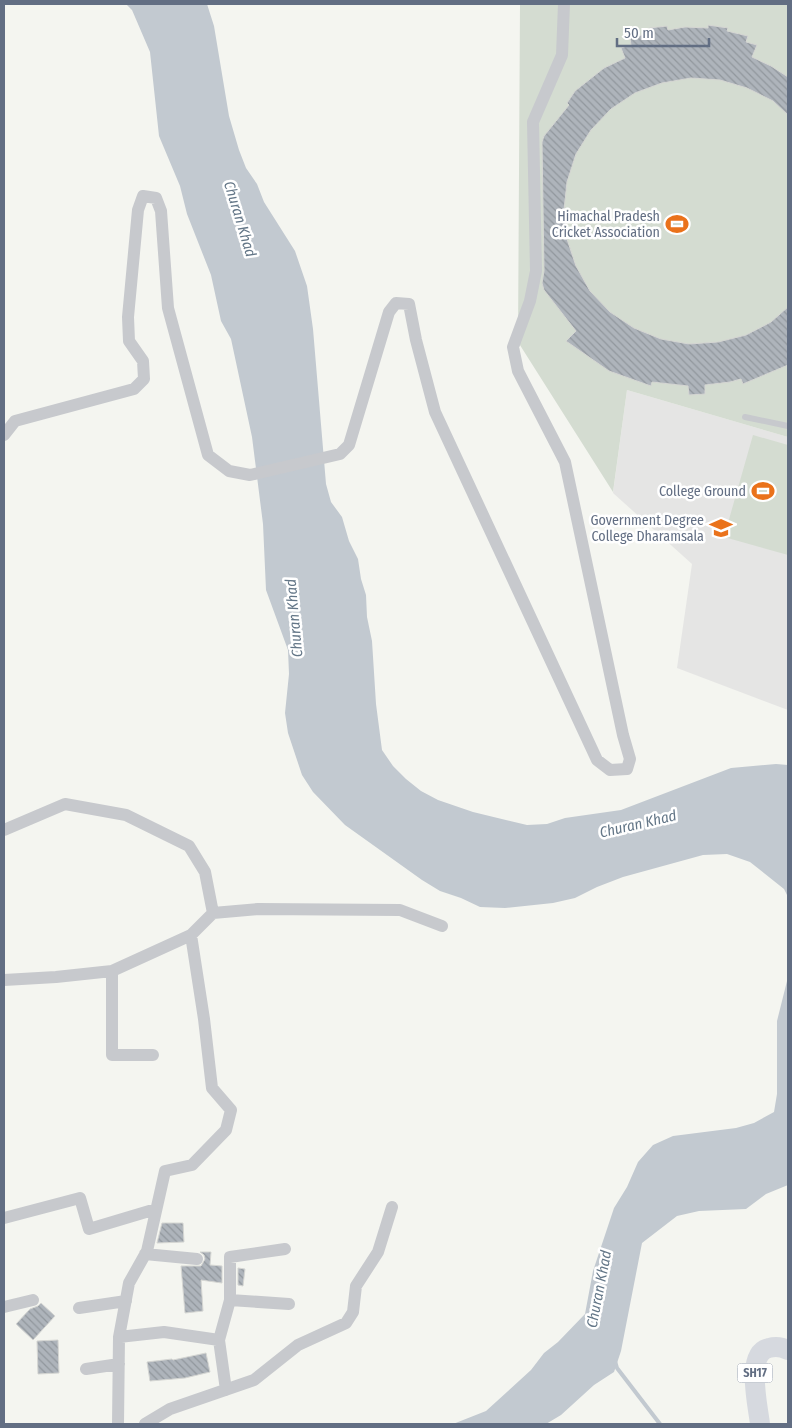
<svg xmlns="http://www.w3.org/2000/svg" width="792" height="1428" font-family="'Fira Sans Condensed',sans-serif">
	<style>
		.built { fill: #e5e5e4 }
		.pitch { fill: #d4dcd1 }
		.water { fill: #c2c9d0 }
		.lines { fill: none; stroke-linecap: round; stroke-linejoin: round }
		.stream { stroke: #c2c9d0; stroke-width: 4 }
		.building { fill: url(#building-back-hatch); stroke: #d5d6d3 }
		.service { stroke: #c7c9cd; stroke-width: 6 }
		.minor { stroke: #c7c9cd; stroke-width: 12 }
		.primary { stroke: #d6d9df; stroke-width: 20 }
		.labels { text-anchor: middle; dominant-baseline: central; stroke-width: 5; stroke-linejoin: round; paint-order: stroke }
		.shield { fill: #fff; stroke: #919aa8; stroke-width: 1 }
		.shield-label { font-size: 12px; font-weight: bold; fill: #626e83 }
		.poi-label { font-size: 14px; fill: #626e83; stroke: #fff; text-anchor: end }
		.water-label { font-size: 15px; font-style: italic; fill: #637687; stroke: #fff }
	</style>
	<defs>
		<pattern id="building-back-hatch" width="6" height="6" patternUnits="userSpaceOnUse" patternTransform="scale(1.25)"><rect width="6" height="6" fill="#aeb4bb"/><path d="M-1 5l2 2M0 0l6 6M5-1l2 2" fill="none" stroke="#91979d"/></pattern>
	</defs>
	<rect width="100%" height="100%" fill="#f4f5f0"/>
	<path class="built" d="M627,390L788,437V710L677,668L692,564L613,493Z"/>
	<path class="pitch" d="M520,4H788V437L627,390L613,492L518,342Z
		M753,435L788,445V555L724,537Z"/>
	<path class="water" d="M126,4H207L214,26L229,116L239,150L246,168L257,184L264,202L295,251L307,286L313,329L326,484L331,502L342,517L349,541L358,559L361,579L366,595L367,617L372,641L376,704L382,750L393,766L406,779L421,791L438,800L473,812L527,825L547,824L565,818L621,810L731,768L776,764L788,765V897L784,889L750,862L727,854L703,855L623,877L597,887L575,898L553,903L505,908L480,907L461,898L440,891L422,880L345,825L313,792L302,775L288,733L285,713L289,674L288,650L266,590L263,524L252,437L231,339L221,321L211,275L187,214L180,186L159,136L150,52L132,10Z
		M788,977V1185L766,1194L746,1209L699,1211L677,1216L642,1243L621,1351L614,1372L594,1385L561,1415L546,1424H453L486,1411L531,1370L544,1353L558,1342L585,1314L593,1271L614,1208L627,1187L638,1162L653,1145L673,1136L736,1128L754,1123L774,1112L777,1094V1021Z"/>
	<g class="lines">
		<path class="stream" d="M615,1361L617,1368L660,1424"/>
	</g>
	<path class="building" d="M708,25L728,28L727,31L748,36L746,42L757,45L752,57L771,66L788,77V115L773,101L747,88L720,80L691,78L662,83L635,93L611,109L591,130L576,154L567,182L564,210L567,239L576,266L590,291L610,312L634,328L661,339L689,344L718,342L746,335L771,322L788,307V365L743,384L741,379L730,382L705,385V394L689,395L688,386L652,382L651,386L609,371L566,341L576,331L544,290L542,283L544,271L542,142L544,136L569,105L567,103L575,91L604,68L625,58L621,48L631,45L630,38L649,33V28L667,26L668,30L685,27L708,28Z
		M162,1223H183L184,1242L157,1243Z
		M200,1252H211L210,1265L222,1266V1283L201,1280L203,1311L185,1313L181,1266H201L205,1259L204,1255Z
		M238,1268L245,1269L243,1286L238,1285Z
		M41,1303L55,1316L33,1340L16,1324L30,1309L38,1306Z
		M58,1340L59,1373L38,1374L37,1341Z
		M206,1353L210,1372L185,1378L150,1381L147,1362L172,1359L173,1360Z"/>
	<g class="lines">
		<path class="service" d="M745,417L788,426"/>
		<path class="minor" d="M4,435L15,421L134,389L144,379L143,361L129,341L128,317L138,210L143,196L156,198L161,211L168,308L208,455L229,471L250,475L340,454L349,445L389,312L396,303L409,304L416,340L435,412L597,760L610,770L627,769L630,759L623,735L565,462L518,371L513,347L530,301L536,271L533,122L562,55L564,4
			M4,830L65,804L126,815L189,846L205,872L213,913
			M191,935L213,913L258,909L400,910L442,926
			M112,971V1055H153
			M4,980L56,977L112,971L191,935L204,1019L212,1088L231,1110L226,1130L192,1165L165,1171L147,1251L129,1283L119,1337L118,1424
			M4,1218L80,1198L89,1229L156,1209
			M145,1254L197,1259
			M230,1300L289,1304
			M4,1307L33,1300
			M79,1308L126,1301
			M119,1337L164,1332L219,1340
			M86,1369L119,1364
			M226,1390L219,1340L230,1300V1257L285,1249
			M145,1424L170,1409L254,1380L298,1345L346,1323L353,1312L356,1286L378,1252L392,1207"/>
		<path class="primary" d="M760,1424C758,1406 745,1353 769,1348C776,1346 782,1347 788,1350"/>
	</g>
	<defs>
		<symbol id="stadium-bare" viewBox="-9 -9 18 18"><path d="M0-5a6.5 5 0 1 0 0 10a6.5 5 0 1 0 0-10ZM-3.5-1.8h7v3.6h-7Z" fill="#ea721b" stroke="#fff" stroke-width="2.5" paint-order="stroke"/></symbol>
		<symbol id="university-bare" viewBox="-9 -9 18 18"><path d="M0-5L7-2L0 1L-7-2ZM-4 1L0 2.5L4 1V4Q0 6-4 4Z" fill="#ea721b" stroke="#fff" stroke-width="2.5" paint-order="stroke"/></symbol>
	</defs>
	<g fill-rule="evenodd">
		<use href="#stadium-bare" x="661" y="208" width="32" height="32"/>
		<use href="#stadium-bare" x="747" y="475" width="32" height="32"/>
		<use href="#university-bare" x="705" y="512" width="32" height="32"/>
	</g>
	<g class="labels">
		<rect class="shield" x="737.5" y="1363.5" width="35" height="19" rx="4"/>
		<g class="shield-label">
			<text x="755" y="1373">SH17</text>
		</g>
		<g class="poi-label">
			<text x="660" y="216">Himachal Pradesh<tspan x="660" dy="16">Cricket Association</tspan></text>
			<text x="746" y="491">College Ground</text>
			<text x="704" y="520">Government Degree<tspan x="704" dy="16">College Dharamsala</tspan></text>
		</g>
		<g class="water-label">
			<text transform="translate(240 219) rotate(73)">Churan Khad</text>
			<text transform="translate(294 618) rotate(-95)">Churan Khad</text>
			<text transform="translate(638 824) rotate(-13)">Churan Khad</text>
			<text transform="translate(599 1289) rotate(-79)">Churan Khad</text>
		</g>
	</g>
	<rect width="792" height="1428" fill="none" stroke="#626e83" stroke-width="10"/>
	<path d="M617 38v8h92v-8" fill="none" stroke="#626e83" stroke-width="2.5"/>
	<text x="624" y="38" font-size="15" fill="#626e83" stroke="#ffffff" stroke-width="4" paint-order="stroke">50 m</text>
</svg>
